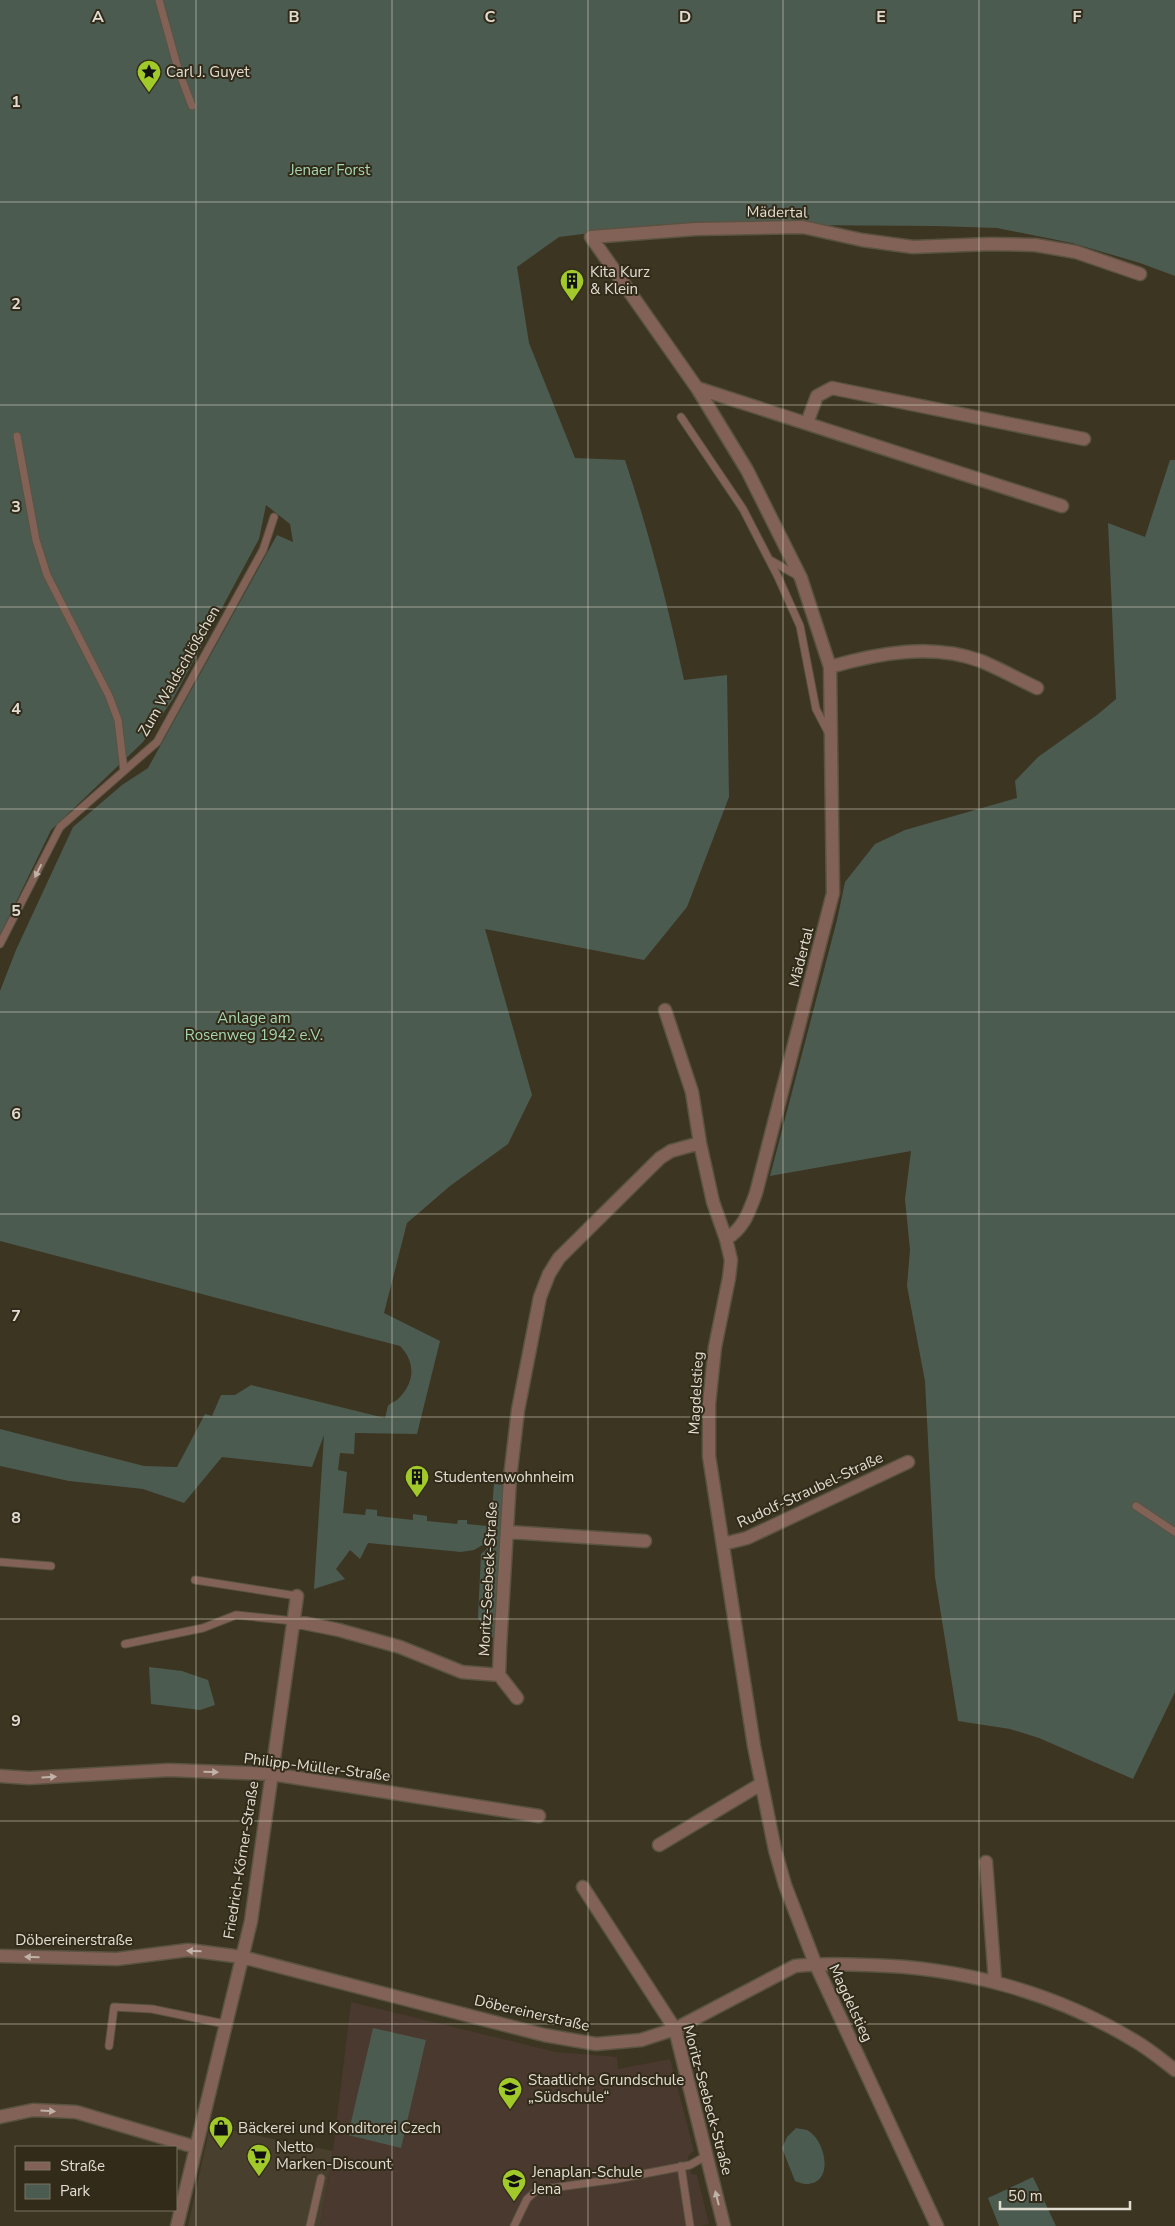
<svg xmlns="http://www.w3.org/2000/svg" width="1175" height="2226" font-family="'Nunito Sans',sans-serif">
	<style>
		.commercial { fill: #493f2e }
		.education { fill: #4a392e }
		.green { fill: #4c5b50 }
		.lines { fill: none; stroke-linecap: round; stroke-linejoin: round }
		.lane-casing { stroke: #5a5342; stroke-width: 9 }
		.street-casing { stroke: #5a5342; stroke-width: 15 }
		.lane { stroke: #826257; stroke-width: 7 }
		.street { stroke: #826257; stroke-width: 12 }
		.oneway { fill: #c0b2a7 }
		.grid { fill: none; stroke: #e1ddd2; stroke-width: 1; stroke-opacity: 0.55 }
		.labels { text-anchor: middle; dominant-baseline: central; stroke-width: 4; stroke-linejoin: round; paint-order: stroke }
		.poi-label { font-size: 15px; fill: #e1ddd2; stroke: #322b19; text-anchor: start }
		.park-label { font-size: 15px; fill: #a6d7b3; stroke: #322b19 }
		.street-label { font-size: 15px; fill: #e1ddd2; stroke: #322b19 }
		.grid-label { font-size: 16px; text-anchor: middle; font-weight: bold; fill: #e1ddd2; stroke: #322b19; stroke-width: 4; stroke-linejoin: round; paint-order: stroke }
	</style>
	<rect width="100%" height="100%" fill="#3c3522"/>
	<path class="commercial" d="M210,2126L333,2151L320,2226H188Z"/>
	<path class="education" d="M351,2002L556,2052L617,2057L618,2069L670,2059L694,2151L688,2156L691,2174L697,2175L709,2224L700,2226H320L333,2151Z"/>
	<path class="green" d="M0,0H1175V276L1140,263L1072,243L997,228L936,226L664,224L559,237L517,267L529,343L575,458L625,460C649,533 668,605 684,680L727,675L729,797L687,907L644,960L485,929L532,1095L508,1144L450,1186L407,1223L384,1313L440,1341L417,1434L355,1433L354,1454L340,1453L338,1470L347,1472L343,1513L365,1515L366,1509L377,1510V1516L413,1520V1514L427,1516V1521L457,1524L458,1520H467V1524L487,1526L486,1543L474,1550L461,1552L368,1543L360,1559L350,1550L336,1569L345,1579L314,1589L324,1435L312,1467L222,1457L184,1503L143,1489L69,1481L0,1466V1429L144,1466L177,1467L205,1414L212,1416L221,1395H235L251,1385L385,1418C386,1415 387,1409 388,1406C390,1403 395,1402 398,1399C415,1383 416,1362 400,1346L0,1241V991L16,950L73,827L122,785L148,768L277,535L293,542L290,524L266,505L259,539L173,699L143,742L51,830L0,935Z
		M1170,460H1175V1692L1133,1779L1039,1738L1010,1729L958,1721L935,1577L925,1381L907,1286L910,1250L905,1199L911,1151L770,1176L837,920L845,882L875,844L905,830L1017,798L1015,781L1038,757L1097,715L1116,699L1108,523L1145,537Z
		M494,1484L504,1485L496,1642L478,1618L481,1554L489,1547Z
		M149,1667L182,1671L208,1680L215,1705L200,1710L151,1704Z
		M373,2028L426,2040L401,2148L348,2135Z
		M796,2128C799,2129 804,2129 807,2130C826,2140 835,2184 806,2184C803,2184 798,2182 795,2181L782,2148L787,2137Z
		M1033,2177L1056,2226H999L988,2198Z"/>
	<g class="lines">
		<defs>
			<path id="lane" d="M159,0L178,69L192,106
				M681,417L743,509L778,577L800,626L816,709L829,734
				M17,436L36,540L47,575L109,696L118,720L124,771
				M770,560L798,576
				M0,944L60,827L157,742L263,550L274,517
				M1136,1506L1175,1532
				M0,1562L51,1566
				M195,1580L297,1596
				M125,1644L203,1628L236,1615L294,1621
				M109,2046L114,2007L152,2009L225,2024
				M681,2166L690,2226
				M310,2226L321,2178
				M514,2226L527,2199L537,2190L617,2179L690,2165L706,2156"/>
			<path id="street" d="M591,237L697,388L747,470L801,578L830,667L833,893L756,1193C749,1212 744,1228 726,1239
				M591,237L696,229L803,227L862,240L913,247L990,244L1035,245L1076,252L1140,274
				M697,388L1062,506
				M807,423L817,396L832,388L1084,439
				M830,667C878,653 932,643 981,661C1000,669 1018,679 1037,688
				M665,1010L692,1092L700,1143L713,1202L726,1239L731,1260L729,1278L715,1347L709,1404V1456L754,1746L775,1850L785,1885L815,1963L937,2226
				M508,1532L645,1541
				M723,1544L747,1538L908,1462
				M294,1621L339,1630L400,1647L462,1672L499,1675
				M517,1698L499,1675L500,1647L510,1478L518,1410L540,1297L549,1274L559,1258L660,1158L671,1151L700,1143
				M0,1776L29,1778L169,1770L272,1774L539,1816
				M659,1845L761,1784
				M986,1862L995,1981
				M583,1887L675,2029L724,2226
				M0,1956L117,1959L188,1950L242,1957L544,2035L596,2044L641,2040L675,2029L795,1966C819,1963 843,1964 867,1965C961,1967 1054,1992 1135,2041C1149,2049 1162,2060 1175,2070
				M0,2117L33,2110L76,2112L195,2147
				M177,2226L251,1921L297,1596"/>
		</defs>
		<use href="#lane" class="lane-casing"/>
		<use href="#street" class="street-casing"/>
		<use href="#lane" class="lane"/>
		<use href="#street" class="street"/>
	</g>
	<defs><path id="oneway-solid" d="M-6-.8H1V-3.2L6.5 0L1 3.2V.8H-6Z" transform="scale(1.25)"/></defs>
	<g class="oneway">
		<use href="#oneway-solid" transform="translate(38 871) rotate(117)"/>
		<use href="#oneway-solid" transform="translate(211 1772) rotate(2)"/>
		<use href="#oneway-solid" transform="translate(49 1777) rotate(-3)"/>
		<use href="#oneway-solid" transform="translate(194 1951) rotate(-178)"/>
		<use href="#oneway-solid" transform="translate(32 1957) rotate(-178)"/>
		<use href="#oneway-solid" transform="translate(48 2111) rotate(3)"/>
		<use href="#oneway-solid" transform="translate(717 2198) rotate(-104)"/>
	</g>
	<path class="grid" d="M196,0V2226M392,0V2226M588,0V2226M783,0V2226M979,0V2226M0,202H1175M0,405H1175M0,607H1175M0,809H1175M0,1012H1175M0,1214H1175M0,1417H1175M0,1619H1175M0,1821H1175M0,2024H1175"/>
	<defs>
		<symbol id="sight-pin" viewBox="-11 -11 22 30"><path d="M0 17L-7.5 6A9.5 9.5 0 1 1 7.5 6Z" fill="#a1c929" stroke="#322b19"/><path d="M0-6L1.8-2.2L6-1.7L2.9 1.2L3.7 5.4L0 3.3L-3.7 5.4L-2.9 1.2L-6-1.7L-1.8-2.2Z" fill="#111"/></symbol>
		<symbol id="building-pin" viewBox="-11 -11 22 30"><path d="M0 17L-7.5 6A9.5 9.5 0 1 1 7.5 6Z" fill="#a1c929" stroke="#322b19"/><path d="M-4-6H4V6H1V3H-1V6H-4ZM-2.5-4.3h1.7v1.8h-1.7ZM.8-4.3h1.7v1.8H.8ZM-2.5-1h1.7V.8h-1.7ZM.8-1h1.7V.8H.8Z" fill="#111"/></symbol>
		<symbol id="school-pin" viewBox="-11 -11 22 30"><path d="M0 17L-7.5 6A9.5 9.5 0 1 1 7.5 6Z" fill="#a1c929" stroke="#322b19"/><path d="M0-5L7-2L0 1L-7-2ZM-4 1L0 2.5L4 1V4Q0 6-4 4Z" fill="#111"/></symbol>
		<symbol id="shop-pin" viewBox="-11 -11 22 30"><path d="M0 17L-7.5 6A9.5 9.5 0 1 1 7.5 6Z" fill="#a1c929" stroke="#322b19"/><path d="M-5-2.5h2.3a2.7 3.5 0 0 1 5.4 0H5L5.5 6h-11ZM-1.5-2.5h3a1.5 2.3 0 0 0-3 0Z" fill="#111"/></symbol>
		<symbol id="supermarket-pin" viewBox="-11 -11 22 30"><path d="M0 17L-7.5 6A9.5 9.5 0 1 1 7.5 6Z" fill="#a1c929" stroke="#322b19"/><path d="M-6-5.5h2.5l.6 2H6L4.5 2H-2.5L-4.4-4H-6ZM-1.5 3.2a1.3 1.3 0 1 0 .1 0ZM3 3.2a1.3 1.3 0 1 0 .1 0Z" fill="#111"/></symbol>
	</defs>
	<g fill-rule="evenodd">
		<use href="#sight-pin" x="135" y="58" width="28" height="38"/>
		<use href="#building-pin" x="558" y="267" width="28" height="38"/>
		<use href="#building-pin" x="403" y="1463" width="28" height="38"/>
		<use href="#school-pin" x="496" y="2075" width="28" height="38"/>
		<use href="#shop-pin" x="207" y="2114" width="28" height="38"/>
		<use href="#supermarket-pin" x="245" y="2142" width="28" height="38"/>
		<use href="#school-pin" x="500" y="2167" width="28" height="38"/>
	</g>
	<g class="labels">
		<g class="poi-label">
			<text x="166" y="72">Carl J. Guyet</text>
			<text x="590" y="272">Kita Kurz<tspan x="590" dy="17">&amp; Klein</tspan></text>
			<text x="434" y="1477">Studentenwohnheim</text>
			<text x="528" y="2080">Staatliche Grundschule<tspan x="528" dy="17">„Südschule“</tspan></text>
			<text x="238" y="2128">Bäckerei und Konditorei Czech</text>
			<text x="276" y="2147">Netto<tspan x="276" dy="17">Marken-Discount</tspan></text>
			<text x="532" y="2172">Jenaplan-Schule<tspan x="532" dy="17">Jena</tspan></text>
		</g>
		<g class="park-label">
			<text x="330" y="170">Jenaer Forst</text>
			<text x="254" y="1018">Anlage am<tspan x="254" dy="17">Rosenweg 1942 e.V.</tspan></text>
		</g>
		<g class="street-label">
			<text transform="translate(777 212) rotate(1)">Mädertal</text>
			<text transform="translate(179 671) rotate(-60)">Zum Waldschlößchen</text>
			<text transform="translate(801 957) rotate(-76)">Mädertal</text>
			<text transform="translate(696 1393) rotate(-87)">Magdelstieg</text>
			<text transform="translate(810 1490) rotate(-25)">Rudolf-Straubel-Straße</text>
			<text transform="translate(488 1579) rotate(-87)">Moritz-Seebeck-Straße</text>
			<text transform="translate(317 1767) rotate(7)">Philipp-Müller-Straße</text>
			<text transform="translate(241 1860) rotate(-81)">Friedrich-Körner-Straße</text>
			<text x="74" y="1940">Döbereinerstraße</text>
			<text transform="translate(851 2003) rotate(65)">Magdelstieg</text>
			<text transform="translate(532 2013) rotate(13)">Döbereinerstraße</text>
			<text transform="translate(708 2100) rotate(75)">Moritz-Seebeck-Straße</text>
		</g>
	</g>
	<g class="grid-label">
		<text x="98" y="22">A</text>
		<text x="294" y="22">B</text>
		<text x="490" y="22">C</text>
		<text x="685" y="22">D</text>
		<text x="881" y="22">E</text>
		<text x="1077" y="22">F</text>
		<text x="16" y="107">1</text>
		<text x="16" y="309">2</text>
		<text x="16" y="512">3</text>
		<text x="16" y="714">4</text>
		<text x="16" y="916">5</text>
		<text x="16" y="1119">6</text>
		<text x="16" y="1321">7</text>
		<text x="16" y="1523">8</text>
		<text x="16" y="1726">9</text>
	</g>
	<rect x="15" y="2146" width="162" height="65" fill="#322b19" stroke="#787263"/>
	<rect x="25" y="2162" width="25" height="8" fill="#826257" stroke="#787263"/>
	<text x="60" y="2171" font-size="15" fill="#e1ddd2">Straße</text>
	<rect x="25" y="2184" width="25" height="15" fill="#4c5b50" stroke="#787263"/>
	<text x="60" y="2196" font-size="15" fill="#e1ddd2">Park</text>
	<path d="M1000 2201v8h130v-8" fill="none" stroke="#e1ddd2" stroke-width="2.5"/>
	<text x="1008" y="2201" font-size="15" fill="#e1ddd2" stroke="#322b19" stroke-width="4" paint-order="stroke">50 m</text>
</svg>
